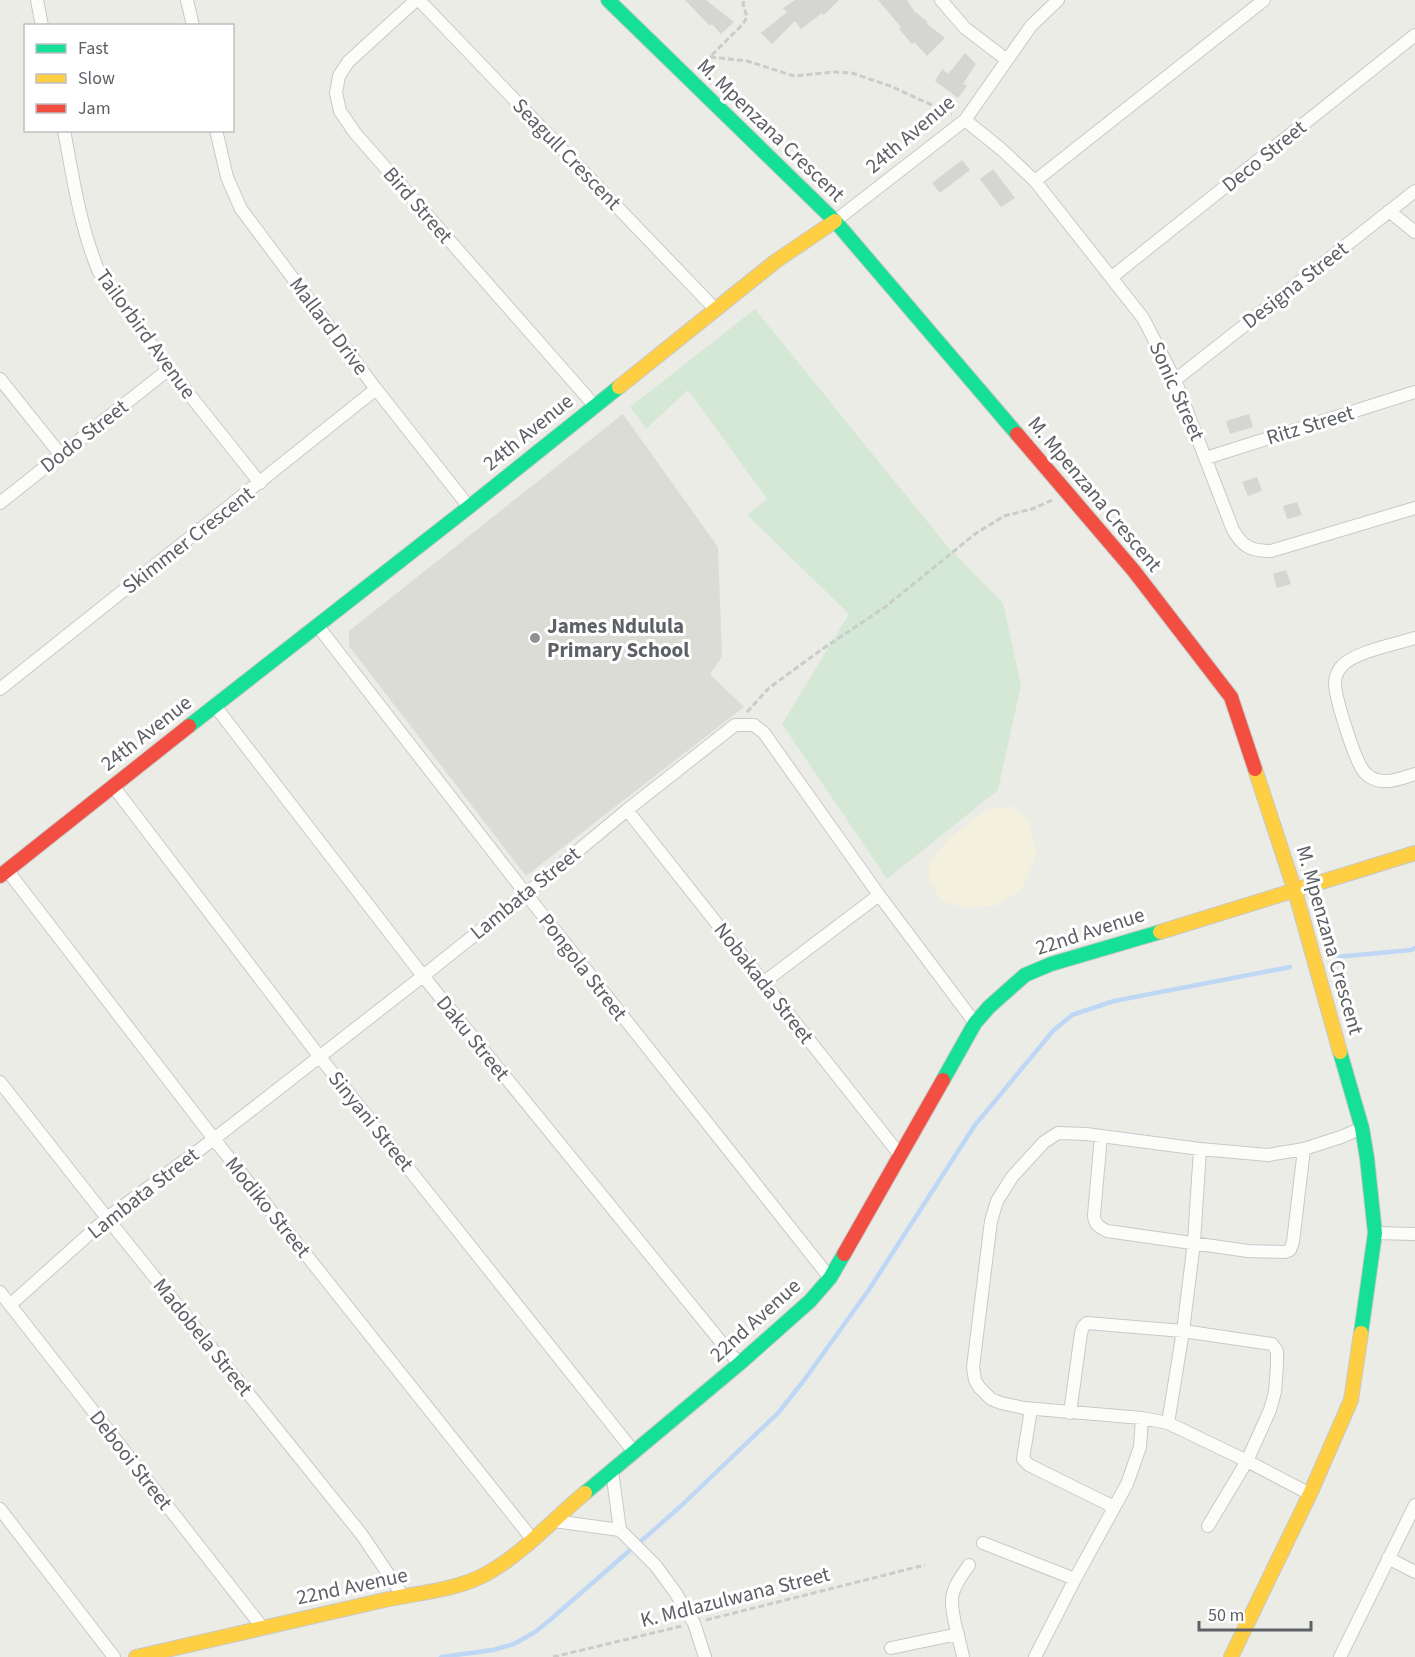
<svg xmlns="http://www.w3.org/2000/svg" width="1415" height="1657" font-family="'Source Sans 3',sans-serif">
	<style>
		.education { fill: #dcdcd6 }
		.green { fill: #d5e8d5 }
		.sand { fill: #f3f0de }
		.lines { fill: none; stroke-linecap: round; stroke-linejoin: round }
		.stream { stroke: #bed7f4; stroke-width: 4.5 }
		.building { fill: #d5d5d1 }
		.street-casing { stroke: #c8c8c8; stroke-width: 14 }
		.fast-casing { stroke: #c8c8c8; stroke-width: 16 }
		.slow-casing { stroke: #c8c8c8; stroke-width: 16 }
		.jam-casing { stroke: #c8c8c8; stroke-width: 16 }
		.path { stroke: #c8cdca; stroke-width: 3; stroke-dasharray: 6 3; stroke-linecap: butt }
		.street { stroke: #fcfcfb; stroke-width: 12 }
		.fast { stroke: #16e098; stroke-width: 14 }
		.slow { stroke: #ffcf43; stroke-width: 14 }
		.jam { stroke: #f24e42; stroke-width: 14 }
		.poi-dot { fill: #8f9192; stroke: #fff; stroke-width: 2 }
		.labels { text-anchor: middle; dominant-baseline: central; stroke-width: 6; stroke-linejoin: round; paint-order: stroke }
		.street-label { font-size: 21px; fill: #5d6065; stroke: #fff }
		.poi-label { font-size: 21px; font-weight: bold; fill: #5d6065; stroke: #fff; text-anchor: start }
	</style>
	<rect width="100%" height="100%" fill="#ecece7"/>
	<path class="education" d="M623,414L718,547L722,657L710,674L744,707L526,876L349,646V631Z"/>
	<path class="green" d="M755,309L948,547L1003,603L1021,685L998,790L887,879L782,724L849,614L747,515L767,499L688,390L646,429L630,407Z"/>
	<path class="sand" d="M1011,806L1029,820L1037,855L1021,890L995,906L964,908L941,900L929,881V862L951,837L987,810Z"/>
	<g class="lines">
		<path class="stream" d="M1336,957L1411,950L1415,948
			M641,1541L681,1506L779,1412L805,1379L868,1291L975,1125L1053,1031L1072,1015L1114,1001L1290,967
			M441,1657L493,1650L514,1644L535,1632L550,1620L629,1551"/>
	</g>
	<path class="building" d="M685,0H706L734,22L721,34L712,24L710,26Z
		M795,0H839L824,15L822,13L801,29L795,21L772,44L761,33L787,12L783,8Z
		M878,0H907L914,11L928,22L926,23L945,38L927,56L914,42L912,44L899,29L901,27Z
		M965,53L976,64L963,84L967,86L958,98L935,81L942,69L948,74Z
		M962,160L970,170L940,193L932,183Z
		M993,169L1015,198L1001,207L980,179Z
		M1249,414L1253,427L1230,434L1226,421Z
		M1257,477L1262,491L1248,496L1242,482Z
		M1297,502L1302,515L1287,519L1283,506Z
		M1286,570L1291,584L1277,588L1273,574Z"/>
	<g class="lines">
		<defs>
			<path id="street" d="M37,0L42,26
				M187,0L193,26
				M416,0L348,62L339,76L336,93L340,111L355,133L594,405
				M419,0L715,309
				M941,0L965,28L1007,60
				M965,120L1001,149L1035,181L1143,318L1175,380L1233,530C1243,547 1251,551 1271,551L1415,508
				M64,130C73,178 80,227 99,272L169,369L260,483
				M216,130L227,177L241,209L376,389L469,507
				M1035,181L1264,0
				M1389,211L1415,232
				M835,221L965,120L1031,26L1058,0
				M1112,277L1415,35
				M0,379L60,454
				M1175,380L1415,191
				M1206,458L1415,392
				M0,503L169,369
				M317,625L526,894L830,1278
				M1415,638C1396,644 1354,652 1342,666C1338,670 1335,677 1335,683C1335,698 1353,753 1361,767C1363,771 1367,775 1370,777C1385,786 1401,778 1415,774
				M0,689L376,389
				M215,706L423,976L739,1364
				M113,786L319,1056L634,1452
				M627,810L900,1155
				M7,870L214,1139L533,1540
				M764,982L879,895
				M0,1082L107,1218L362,1535L403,1596
				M1101,1136L1094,1215C1094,1224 1099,1227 1107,1231L1248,1251L1285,1252L1290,1250L1293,1242L1304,1149
				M1375,1233L1415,1234
				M0,1292L262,1627
				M10,1305L107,1218L214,1139L423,976L526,894L627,810L735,725H754L764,733L879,895L975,1023
				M1031,1409L1023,1459L1029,1465L1114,1507
				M1070,1413L1081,1333L1083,1327L1087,1323L1183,1331L1272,1344L1277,1351V1365L1275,1392L1270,1410L1247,1461L1208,1526
				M1168,1423L1183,1331L1194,1242L1200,1149
				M612,1471L620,1530L656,1566L675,1592L694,1623L705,1657
				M1310,1494L1247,1461L1168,1423L1142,1418L1024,1408L1001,1403L991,1399L979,1387L975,1380L973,1367L991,1221L997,1201L1012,1177L1044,1142L1058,1133L1086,1134L1200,1149L1268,1155L1304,1149L1341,1137L1362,1128
				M0,1509L114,1657
				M554,1521L620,1530
				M983,1543L1075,1579
				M1388,1558L1415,1572
				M891,1648L958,1634
				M963,1657C960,1640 951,1617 952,1599C953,1587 962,1575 969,1565
				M1035,1657L1075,1579L1127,1484L1140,1447L1142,1418
				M1340,1657L1415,1505"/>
			<path id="fast" d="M608,0L835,221L1017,434
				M189,726L469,507L619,387
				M1340,1052L1362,1128L1367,1158L1375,1233L1361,1333
				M943,1080L975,1023L989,1007L1025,975L1051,964L1160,932
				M585,1493L739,1364L810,1301L830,1278L844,1254"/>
			<path id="slow" d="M619,387L776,261L835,221
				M1255,769L1295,891L1340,1052
				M1160,932L1415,853
				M136,1657C217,1638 299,1620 380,1601C415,1593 455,1591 486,1574C524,1553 552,1520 585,1493
				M1231,1657L1310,1494L1351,1400L1361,1333"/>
			<path id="jam" d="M1017,434L1134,571L1231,697L1255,769
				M0,876L189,726
				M844,1254L943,1080"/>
		</defs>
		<use href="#street" class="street-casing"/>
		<use href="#fast" class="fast-casing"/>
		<use href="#slow" class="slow-casing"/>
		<use href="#jam" class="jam-casing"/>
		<path class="path" d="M710,57L747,61L794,76L833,72L852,73L890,86L952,114
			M699,68L743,24L747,17L743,4L744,0
			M747,712L769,688L821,650L885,607L975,534L1004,516L1032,509L1055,499
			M706,1620L925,1565
			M553,1657L682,1626"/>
		<use href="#street" class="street"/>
		<use href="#fast" class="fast"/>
		<use href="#slow" class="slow"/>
		<use href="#jam" class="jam"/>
	</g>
	<circle class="poi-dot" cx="535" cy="638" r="6"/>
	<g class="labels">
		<g class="street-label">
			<text transform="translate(771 130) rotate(44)">M. Mpenzana Crescent</text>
			<text transform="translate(910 134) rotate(-40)">24th Avenue</text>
			<text transform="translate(567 154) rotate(46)">Seagull Crescent</text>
			<text transform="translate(1264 156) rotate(-39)">Deco Street</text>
			<text transform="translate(418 205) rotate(49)">Bird Street</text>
			<text transform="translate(1295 285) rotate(-38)">Designa Street</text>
			<text transform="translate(329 326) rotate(53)">Mallard Drive</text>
			<text transform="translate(146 334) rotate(54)">Tailorbird Avenue</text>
			<text transform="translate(1177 391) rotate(66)">Sonic Street</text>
			<text transform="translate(1310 425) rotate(-17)">Ritz Street</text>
			<text transform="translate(528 432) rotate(-39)">24th Avenue</text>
			<text transform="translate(84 436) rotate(-38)">Dodo Street</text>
			<text transform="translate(1095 494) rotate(50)">M. Mpenzana Crescent</text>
			<text transform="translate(188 540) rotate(-38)">Skimmer Crescent</text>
			<text transform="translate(146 733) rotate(-38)">24th Avenue</text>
			<text transform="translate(525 893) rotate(-39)">Lambata Street</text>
			<text transform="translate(1090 931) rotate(-18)">22nd Avenue</text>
			<text transform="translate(1330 940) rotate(74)">M. Mpenzana Crescent</text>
			<text transform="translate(583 967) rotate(52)">Pongola Street</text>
			<text transform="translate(764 983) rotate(52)">Nobakada Street</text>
			<text transform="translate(473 1038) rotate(51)">Daku Street</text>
			<text transform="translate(371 1121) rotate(51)">Sinyani Street</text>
			<text transform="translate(143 1193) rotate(-38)">Lambata Street</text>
			<text transform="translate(268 1207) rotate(51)">Modiko Street</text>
			<text transform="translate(755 1320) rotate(-42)">22nd Avenue</text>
			<text transform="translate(203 1337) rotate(51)">Madobela Street</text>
			<text transform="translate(131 1460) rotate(52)">Debooi Street</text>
			<text transform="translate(352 1586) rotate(-12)">22nd Avenue</text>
			<text transform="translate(735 1597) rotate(-14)">K. Mdlazulwana Street</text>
		</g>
		<g class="poi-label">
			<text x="547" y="626">James Ndulula<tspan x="547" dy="24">Primary School</tspan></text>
		</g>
	</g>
	<rect x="24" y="24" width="210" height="108" fill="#ffffff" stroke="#bebfc1" stroke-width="1.5"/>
	<rect x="36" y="44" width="30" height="9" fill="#16e098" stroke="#bebfc1" stroke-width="1.5"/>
	<text x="78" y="54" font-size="18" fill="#5d6065">Fast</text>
	<rect x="36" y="74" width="30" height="9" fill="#ffcf43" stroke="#bebfc1" stroke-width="1.5"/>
	<text x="78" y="84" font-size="18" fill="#5d6065">Slow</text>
	<rect x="36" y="104" width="30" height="9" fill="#f24e42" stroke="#bebfc1" stroke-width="1.5"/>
	<text x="78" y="114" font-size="18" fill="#5d6065">Jam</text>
	<path d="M1199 1621v9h112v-9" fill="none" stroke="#5d6065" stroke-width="3"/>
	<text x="1208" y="1621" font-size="18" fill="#5d6065" stroke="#ffffff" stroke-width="4.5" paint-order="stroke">50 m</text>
</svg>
